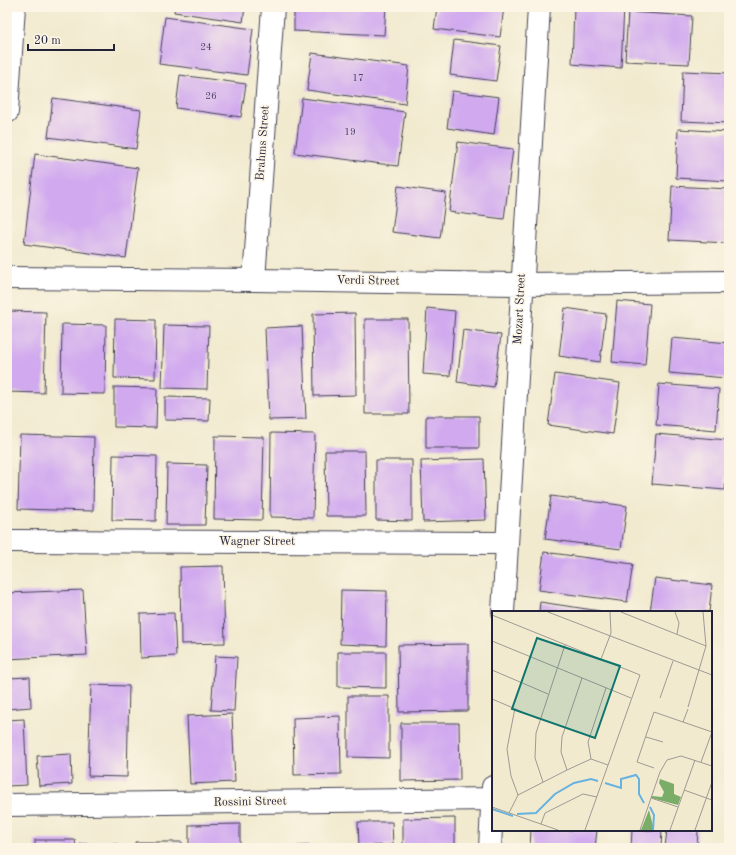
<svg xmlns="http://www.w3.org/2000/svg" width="736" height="855" font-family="'Old Standard TT',serif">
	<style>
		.building { fill: #d0a9ef }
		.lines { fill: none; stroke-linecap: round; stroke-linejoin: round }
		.minor-casing { stroke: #414051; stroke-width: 24 }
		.minor { stroke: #fff; stroke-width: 22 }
		.labels { text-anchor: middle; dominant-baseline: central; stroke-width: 3; stroke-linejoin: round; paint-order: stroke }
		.number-label { font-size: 10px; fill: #4e4468 }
		.street-label { font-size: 12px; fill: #22223b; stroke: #fcf5e5 }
		.inset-river { fill: none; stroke: #67b2df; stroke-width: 2 }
		.inset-road { fill: none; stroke: #9e9a94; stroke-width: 1 }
		.view { fill: #0f766e; fill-opacity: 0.15; stroke: #0f766e; stroke-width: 2 }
		.inset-edge { fill: none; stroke: #22223b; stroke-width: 2 }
	</style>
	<rect width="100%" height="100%" fill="#fcf5e5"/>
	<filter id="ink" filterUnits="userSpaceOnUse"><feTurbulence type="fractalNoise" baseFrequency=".025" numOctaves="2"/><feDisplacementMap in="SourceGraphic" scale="8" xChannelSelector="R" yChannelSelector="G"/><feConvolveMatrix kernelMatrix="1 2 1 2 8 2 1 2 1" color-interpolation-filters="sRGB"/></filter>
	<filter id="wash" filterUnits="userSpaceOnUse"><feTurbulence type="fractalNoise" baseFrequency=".012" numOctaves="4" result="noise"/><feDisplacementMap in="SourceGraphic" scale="16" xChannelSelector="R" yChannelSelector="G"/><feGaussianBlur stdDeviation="0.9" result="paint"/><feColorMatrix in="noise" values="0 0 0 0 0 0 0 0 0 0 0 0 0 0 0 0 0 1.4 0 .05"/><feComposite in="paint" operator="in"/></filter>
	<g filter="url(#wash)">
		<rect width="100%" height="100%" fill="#f1eacf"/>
		<g id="blocks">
			<path class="building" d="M175,7H245L243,22L174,12Z
				M294,7H386L384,35L294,31Z
				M437,7H504L500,37L434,29Z
				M574,7H624L621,68L572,64Z
				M628,12L692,16L689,64L625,61Z
				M165,17L253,29L247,75L159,64Z
				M454,40L501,46L496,81L450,75Z
				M312,53L409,66L405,104L307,90Z
				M683,71L729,73V123L681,121Z
				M180,75L246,84L241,117L176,108Z
				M452,91L499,97L494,135L447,128Z
				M53,98L141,110L136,149L48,137Z
				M302,98L405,112L398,166L295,153Z
				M678,129L729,132L728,181L676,178Z
				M458,142L513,149L504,219L449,212Z
				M35,154L138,168L126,258L24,244Z
				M398,186L446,193L440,238L392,232Z
				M672,186L729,189L728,243L669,240Z
				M617,301L650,304L645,365L612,362Z
				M427,308L455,311L450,376L423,374Z
				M565,308L606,314L600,362L559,356Z
				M7,311L46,312L44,393L7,392Z
				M355,313L356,395L314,396L313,314Z
				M115,319L156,320L155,379L114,378Z
				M365,319H408L409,414H365Z
				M62,324L106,325L105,394L61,393Z
				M164,325L209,326L207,389L162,388Z
				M302,326L306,419L269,420L265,328Z
				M463,330L501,335L494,387L457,382Z
				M672,338L729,343L726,378L669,373Z
				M555,374L620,383L613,434L548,425Z
				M659,384L719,389L716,430L656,425Z
				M114,387L157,388L156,428L114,427Z
				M165,397L210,398L209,421L165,420Z
				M426,416H479V448H426Z
				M271,433L315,434L313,518L270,517Z
				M656,434L728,440L725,490L652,484Z
				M20,435L94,437L93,511L18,509Z
				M215,436L264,437L262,520L214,519Z
				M325,451H365L366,516H326Z
				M113,455L157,456L156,521L112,520Z
				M484,459L486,520L423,522L421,461Z
				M376,460H412V521L376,520Z
				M167,464L207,465L205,525H166Z
				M551,496L627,506L621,549L545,539Z
				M544,552L633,564L627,602L539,590Z
				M223,566L225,643L181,644L180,567Z
				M655,578L712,585L709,612H650Z
				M83,590L87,655L7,659V593Z
				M341,590L387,591L386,646L340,644Z
				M540,602L600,611V612H539Z
				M174,613L176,656L141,658L140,614Z
				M468,644V711L399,712L398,645Z
				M338,652H386V688L338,687Z
				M215,656L237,657L234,711L211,710Z
				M30,677L31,707L7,709V678Z
				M91,685L129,686L127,777L88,776Z
				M348,696H389V758L348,757Z
				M232,714L235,782L190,784L187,716Z
				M340,716L341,774L294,775L293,718Z
				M24,719L27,785L7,786V720Z
				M401,723H459L460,780L401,781Z
				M71,754L72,784L39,786L37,756Z
				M455,818V847H403V819Z
				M358,822H392L393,845L359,846Z
				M240,824V848H189V825Z
				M531,830H597L595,848H530Z
				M632,830H662L661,848H631Z
				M667,830H698L697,848H665Z
				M35,840H75L76,848H35Z
				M135,842H182V848H136Z
				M80,844H118V848H80Z
				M340,845V848H298V846Z"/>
		</g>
	</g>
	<g filter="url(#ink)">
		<use href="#blocks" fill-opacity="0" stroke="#414051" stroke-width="1"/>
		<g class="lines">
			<defs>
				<path id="minor" d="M7,112L14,7
					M7,278L254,280L521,284L729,282
					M254,280L273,7
					M7,541L507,543
					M503,612L539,7
					M7,805L492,799
					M490,848L493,787"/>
			</defs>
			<use href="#minor" class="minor-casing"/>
			<use href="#minor" class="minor"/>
		</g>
	</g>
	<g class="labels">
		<g class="number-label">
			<text x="206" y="47">24</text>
			<text x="358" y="78">17</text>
			<text x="211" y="96">26</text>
			<text x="350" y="132">19</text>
		</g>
		<g class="street-label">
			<text transform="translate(263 143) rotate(-86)">Brahms Street</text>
			<text transform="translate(368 281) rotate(1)">Verdi Street</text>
			<text transform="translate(520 309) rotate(-87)">Mozart Street</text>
			<text x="257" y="542">Wagner Street</text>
			<text transform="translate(250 802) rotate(-1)">Rossini Street</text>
		</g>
	</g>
	<g transform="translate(492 611)">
		<rect width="220" height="220" fill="#f1eacf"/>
		<path d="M168,168L182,173V183L189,186L186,194L159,187L160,185L170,186L172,181L167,172ZM157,199L162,219H149Z" fill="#7aad68"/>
		<path class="inset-river" d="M113,172L129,177V168L144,164L147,168V183L152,192M158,196L162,204L161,219M0,198L21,205M25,203L44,202L63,183L82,172L99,168L106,170"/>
		<path class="inset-road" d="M56,1L220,64M129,1L214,35M183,1L187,12L185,23M0,4L148,64L93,219M0,30L139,87M109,48L119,22L118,1M0,59L56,83M168,87L181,50M0,88L47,108M196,96L214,35L211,1M23,97L15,138L19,165L26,184M191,111L196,98M154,126L171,131M99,148L96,131L114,77M209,151L220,121M162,157L145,151L162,101L220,121M75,159L69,141L70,126L90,67M51,171L43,147L44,122L73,34M192,179L220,189M159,187L186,196M0,196L66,219M17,202L26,184L75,159L99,148L116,154M49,213L53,202L91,183L105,186M148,219L168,161L175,149L189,145L220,155M178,219L203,149M203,219L220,171"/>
		<path class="view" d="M45,27L128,55L103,127L20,98Z"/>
		<rect width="220" height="220" class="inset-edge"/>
	</g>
	<rect width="736" height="855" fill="none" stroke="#fcf5e5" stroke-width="24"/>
	<path d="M28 44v6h86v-6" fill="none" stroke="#22223b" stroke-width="2"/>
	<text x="34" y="44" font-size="12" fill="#22223b" stroke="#fcf5e5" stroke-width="3" paint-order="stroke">20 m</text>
</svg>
